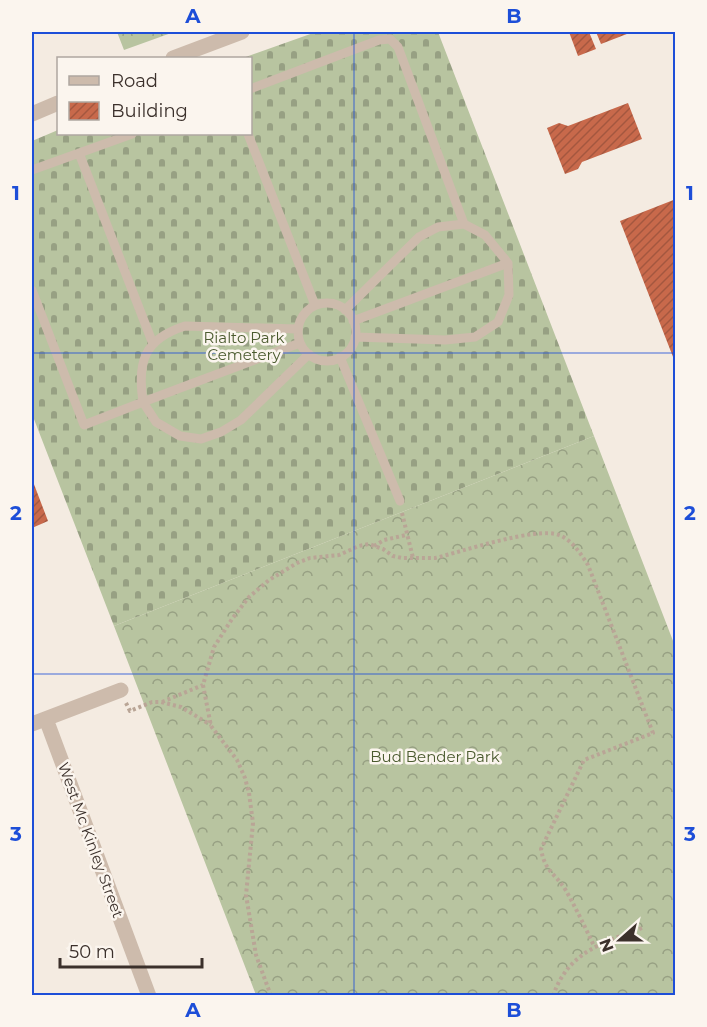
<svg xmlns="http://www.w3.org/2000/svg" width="707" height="1027" font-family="Montserrat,sans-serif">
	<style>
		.forest { fill: url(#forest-crowns) }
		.cemetery { fill: url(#cemetery-stones) }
		.building { fill: url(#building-hatch) }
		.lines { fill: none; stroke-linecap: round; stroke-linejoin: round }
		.path { stroke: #b9a596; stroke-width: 4; stroke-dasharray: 3 3; stroke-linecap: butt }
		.service { stroke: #cdbbac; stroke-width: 9 }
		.minor { stroke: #cdbbac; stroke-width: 15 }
		.tertiary { stroke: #cdbbac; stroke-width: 15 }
		.grid { fill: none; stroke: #1d4ed8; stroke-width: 1.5; stroke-opacity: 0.55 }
		.labels { text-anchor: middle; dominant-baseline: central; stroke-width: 5; stroke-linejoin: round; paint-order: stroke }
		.park-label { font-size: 15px; fill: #4a5a2e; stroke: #fbf5ee }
		.street-label { font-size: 15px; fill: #3b302b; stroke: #fbf5ee }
		.neatline { fill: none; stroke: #1d4ed8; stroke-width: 2 }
		.grid-label { font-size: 20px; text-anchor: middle; font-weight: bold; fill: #1d4ed8 }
	</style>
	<defs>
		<pattern id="forest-crowns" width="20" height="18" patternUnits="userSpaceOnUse" patternTransform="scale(1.5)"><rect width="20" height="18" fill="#b8c4a0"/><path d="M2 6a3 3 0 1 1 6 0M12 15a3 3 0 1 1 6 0" fill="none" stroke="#97a083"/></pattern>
		<pattern id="cemetery-stones" width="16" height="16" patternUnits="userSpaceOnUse" patternTransform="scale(1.5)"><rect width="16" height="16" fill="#b8c4a0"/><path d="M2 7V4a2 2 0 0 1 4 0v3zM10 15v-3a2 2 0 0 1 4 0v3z" fill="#97a083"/></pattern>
		<pattern id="building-hatch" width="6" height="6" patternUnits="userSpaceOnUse" patternTransform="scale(1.5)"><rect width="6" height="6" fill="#c8694b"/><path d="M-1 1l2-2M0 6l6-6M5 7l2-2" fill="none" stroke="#a4573f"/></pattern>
	</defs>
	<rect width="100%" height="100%" fill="#f4ebe1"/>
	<path class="forest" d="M117,32H174L124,50Z
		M594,436L675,646V995H256L114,626Z"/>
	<path class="cemetery" d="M316,32H438L594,436L114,626L32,414V141L58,130V134H250V58H243Z"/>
	<path class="building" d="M569,32H589L596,49L578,56Z
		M596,32H632L601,44Z
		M628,103L642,139L582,162L578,169L565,174L547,128L559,123L568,126Z
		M676,199V362H675L620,221Z
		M32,479L48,521L32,528Z"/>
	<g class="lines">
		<path class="path" d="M402,513L413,558
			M374,546L384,540L406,535
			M162,702L203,685
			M126,703L130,711L152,702H161L181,707L211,725
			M271,996L256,955L246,895L253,823L249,793L245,778L237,760L211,726L203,685L214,647L232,619L249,597L269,580L297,563L310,558L339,555L359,546L369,544L383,549L393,556L402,558H435C461,552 537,526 559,535C572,540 581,554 588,565L653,733L584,760L541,849C545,872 555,873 565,889C576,908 585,927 594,946
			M553,996C568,952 602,943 642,928"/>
		<path class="service" d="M250,89L379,40L390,39L398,47L464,224L485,235L508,263L509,295L498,322L475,337L445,340L355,337
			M248,134L315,305
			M79,153L153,344
			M32,170L132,134
			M32,290L84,425L143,402L156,422L180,436L201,439L221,432L241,420L309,354
			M298 332a29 29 0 1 1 58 0a29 29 0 1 1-58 0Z
			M345,310L419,237L438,227L464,224
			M353,321L508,263
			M298,329L185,326C144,339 137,362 143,402L300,343
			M340,357L400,501"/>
		<path class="minor" d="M46,719L149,996
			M32,724L121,690"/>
		<path class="tertiary" d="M173,58L242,32
			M32,114L58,103"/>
	</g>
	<path class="grid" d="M354,32V996M32,353H676M32,674H676"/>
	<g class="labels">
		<g class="park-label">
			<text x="244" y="337">Rialto Park<tspan x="244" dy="17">Cemetery</tspan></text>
			<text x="435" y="756">Bud Bender Park</text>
		</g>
		<g class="street-label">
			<text transform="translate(91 840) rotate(70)">West Mc Kinley Street</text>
		</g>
	</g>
	<rect width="707" height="1027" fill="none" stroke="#fbf5ee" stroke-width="66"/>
	<rect x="57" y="57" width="195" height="78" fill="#fbf5ee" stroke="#aea6a0" stroke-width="1.5"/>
	<rect x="69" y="76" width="30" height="9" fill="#cdbbac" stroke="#aea6a0" stroke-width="1.5"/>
	<text x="111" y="87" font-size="18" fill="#3b302b">Road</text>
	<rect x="69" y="102" width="30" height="18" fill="url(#building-hatch)" stroke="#aea6a0" stroke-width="1.5"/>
	<text x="111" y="117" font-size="18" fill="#3b302b">Building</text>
	<g transform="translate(620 940) rotate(249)" stroke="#fbf5ee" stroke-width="4.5" paint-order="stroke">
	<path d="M0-4.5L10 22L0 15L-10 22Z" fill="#3b302b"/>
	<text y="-9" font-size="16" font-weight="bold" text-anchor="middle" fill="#3b302b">N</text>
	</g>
	<path d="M60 958v9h142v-9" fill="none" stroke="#3b302b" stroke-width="3"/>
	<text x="69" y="958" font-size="18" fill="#3b302b" stroke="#fbf5ee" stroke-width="4.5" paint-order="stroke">50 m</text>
	<rect x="33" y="33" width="641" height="961" class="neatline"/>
	<g class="grid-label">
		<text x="193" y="23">A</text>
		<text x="514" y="23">B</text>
		<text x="16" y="200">1</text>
		<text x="690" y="200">1</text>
		<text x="16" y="520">2</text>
		<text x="690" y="520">2</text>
		<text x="16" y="841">3</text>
		<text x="690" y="841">3</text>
		<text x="193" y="1017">A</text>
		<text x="514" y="1017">B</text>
	</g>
</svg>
